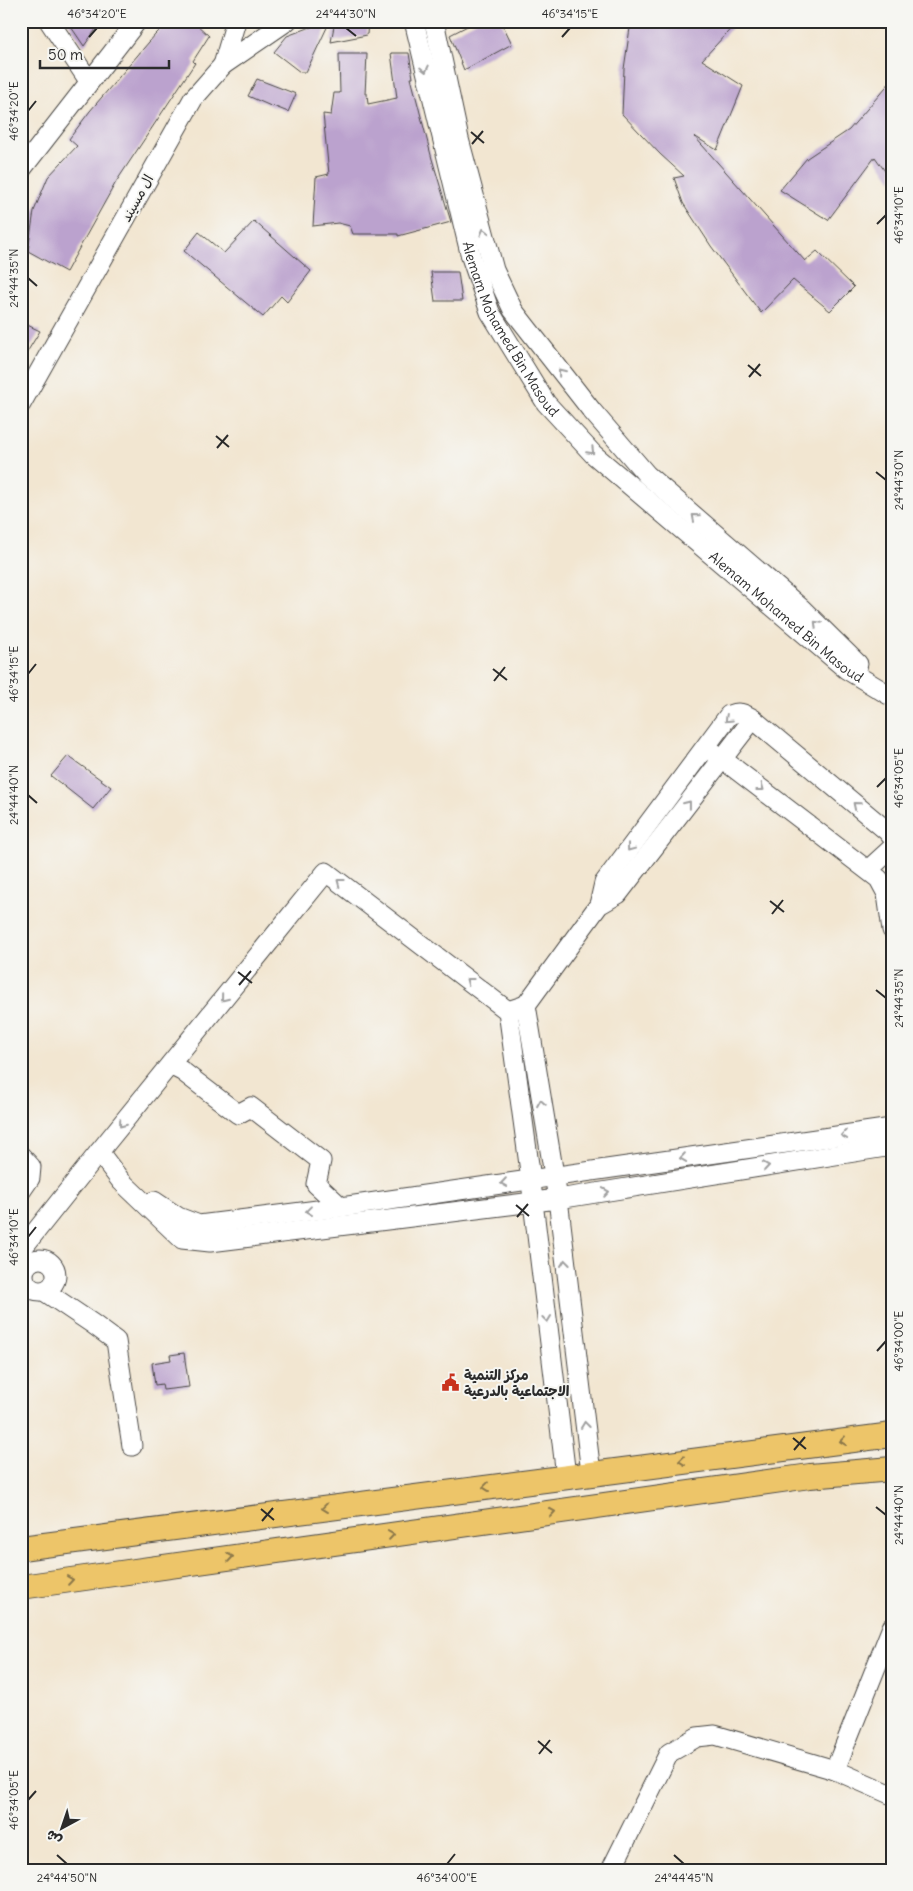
<svg xmlns="http://www.w3.org/2000/svg" width="913" height="1891" font-family="Delius,'Playpen Sans Arabic',sans-serif">
	<style>
		.building { fill: #bba2ce }
		.lines { fill: none; stroke-linecap: round; stroke-linejoin: round }
		.minor-casing { stroke: #494744; stroke-width: 21 }
		.major-casing { stroke: #494744; stroke-width: 26 }
		.minor { stroke: #fff; stroke-width: 19 }
		.major { stroke: #edc569; stroke-width: 24 }
		.oneway { stroke: #a0a0a0 }
		.oneway2 { stroke: #8c784a }
		.ticks { fill: none; stroke: #2b2b2b; stroke-width: 2 }
		.labels { text-anchor: middle; dominant-baseline: central; stroke-width: 4; stroke-linejoin: round; paint-order: stroke }
		.street-label { font-size: 14px; fill: #2b2b2b; stroke: #f6f6f2 }
		.poi-label { font-size: 14px; font-weight: bold; fill: #2b2b2b; stroke: #f6f6f2; text-anchor: start }
		.neatline { fill: none; stroke: #2b2b2b; stroke-width: 2 }
		.ticks-label { font-size: 12px; text-anchor: middle; fill: #2b2b2b }
	</style>
	<rect width="100%" height="100%" fill="#f6f6f2"/>
	<filter id="ink" filterUnits="userSpaceOnUse"><feTurbulence type="fractalNoise" baseFrequency=".02" numOctaves="2"/><feDisplacementMap in="SourceGraphic" scale="10" xChannelSelector="R" yChannelSelector="G"/><feConvolveMatrix kernelMatrix="1 2 1 2 8 2 1 2 1" color-interpolation-filters="sRGB"/></filter>
	<filter id="wash" filterUnits="userSpaceOnUse"><feTurbulence type="fractalNoise" baseFrequency=".0096" numOctaves="4" result="noise"/><feDisplacementMap in="SourceGraphic" scale="20" xChannelSelector="R" yChannelSelector="G"/><feGaussianBlur stdDeviation="1.12" result="paint"/><feColorMatrix in="noise" values="0 0 0 0 0 0 0 0 0 0 0 0 0 0 0 0 0 1.4 0 .05"/><feComposite in="paint" operator="in"/></filter>
	<g filter="url(#wash)">
		<rect width="100%" height="100%" fill="#f2e6d1"/>
		<g id="blocks">
			<path class="building" d="M67,21H102L84,46Z
				M169,21H193L209,36L193,61L195,63L116,182L66,272L28,251L34,211L48,177L77,146L69,139L90,111L155,35Z
				M327,21H330L306,72H300L274,52L287,36Z
				M335,21H368L367,35L331,42Z
				M477,21H501L512,44L464,70L450,35Z
				M631,21H659L672,28L677,21H738L702,60L743,86L717,150L694,136L805,261L817,251L854,287L830,311L793,280L761,313L711,246L683,203L674,178L684,176L660,154L622,114L624,69Z
				M391,53H409L413,78H411L432,159L451,222L398,236V234H353L350,226L338,223L313,226L316,177L329,174L323,114L331,115L334,93H340L339,54H367L365,94H367L368,104L397,98Z
				M257,79L296,94L288,112L273,106V107L248,96Z
				M892,80V181L875,157L828,220L780,190L807,158L849,130Z
				M254,221L311,271L287,302L281,296L263,317L184,251L199,232L224,253Z
				M431,272H458L462,301H435Z
				M21,322L40,331L21,362Z
				M68,756L111,787L93,809L51,776Z
				M184,1353L189,1387L163,1390L162,1384L155,1385L152,1363L171,1360L170,1355Z"/>
		</g>
	</g>
	<g filter="url(#ink)">
		<use href="#blocks" fill-opacity="0" stroke="#494744" stroke-width="1"/>
		<g class="lines">
			<defs>
				<g id="minor">
					<path d="M49,21L89,81"/>
					<path id="s1" d="M414,21L471,257L490,312L546,403L593,454L846,669L889,695"/>
					<path d="M434,21L459,139L494,270L513,310L592,411L647,475L802,609L858,664"/>
					<path d="M223,65L236,21"/>
					<path d="M21,170L137,21"/>
					<path d="M21,404L193,99L223,65L287,21"/>
					<path d="M713,752L879,879L887,894L892,930"/>
					<path d="M868,870L892,848"/>
					<path d="M599,905L604,883L729,715C738,711 744,713 753,719L887,831L892,837"/>
					<path d="M526,1005L599,905L618,894L753,719"/>
					<path d="M508,1011L526,1005L558,1199L591,1473"/>
					<path d="M170,1065L182,1071L238,1114L251,1107L321,1161L316,1184L341,1207"/>
					<path d="M21,1156L31,1167L30,1178L21,1191"/>
					<path d="M154,1201L178,1217L199,1225L341,1207L892,1128"/>
					<path d="M21,1250L99,1152"/>
					<circle cx="40" cy="1275" r="16"/>
					<path d="M44,1291L93,1324L116,1341L132,1446"/>
					<path d="M566,1476L533,1202L531,1179L508,1011L326,872L99,1152L121,1181L182,1239L210,1242L533,1202L558,1199L892,1146"/>
					<path d="M892,1627L835,1770L892,1795"/>
					<path d="M611,1870L669,1753L697,1737L715,1735L835,1770"/>
				</g>
				<path id="major" d="M21,1548L892,1435
					M21,1587L810,1476L892,1469"/>
			</defs>
			<use href="#minor" class="minor-casing"/>
			<use href="#major" class="major-casing"/>
			<use href="#minor" class="minor"/>
			<use href="#major" class="major"/>
		</g>
		<defs><path id="oneway-chevron" d="M-2-3.5L2.5 0L-2 3.5" fill="none" stroke-width="1.6" stroke-linecap="round" stroke-linejoin="round" transform="scale(1.25)"/></defs>
		<g class="oneway">
			<use href="#oneway-chevron" transform="translate(425 69) rotate(77)"/>
			<use href="#oneway-chevron" transform="translate(484 232) rotate(-105)"/>
			<use href="#oneway-chevron" transform="translate(561 372) rotate(-129)"/>
			<use href="#oneway-chevron" transform="translate(591 451) rotate(45)"/>
			<use href="#oneway-chevron" transform="translate(695 517) rotate(-139)"/>
			<use href="#oneway-chevron" transform="translate(817 624) rotate(-135)"/>
			<use href="#oneway-chevron" transform="translate(728 719) rotate(137)"/>
			<use href="#oneway-chevron" transform="translate(761 788) rotate(37)"/>
			<use href="#oneway-chevron" transform="translate(688 804) rotate(-52)"/>
			<use href="#oneway-chevron" transform="translate(856 805) rotate(-140)"/>
			<use href="#oneway-chevron" transform="translate(630 848) rotate(127)"/>
			<use href="#oneway-chevron" transform="translate(340 882) rotate(-143)"/>
			<use href="#oneway-chevron" transform="translate(469 981) rotate(-143)"/>
			<use href="#oneway-chevron" transform="translate(224 998) rotate(129)"/>
			<use href="#oneway-chevron" transform="translate(541 1103) rotate(-99)"/>
			<use href="#oneway-chevron" transform="translate(122 1124) rotate(129)"/>
			<use href="#oneway-chevron" transform="translate(844 1135) rotate(172)"/>
			<use href="#oneway-chevron" transform="translate(683 1158) rotate(172)"/>
			<use href="#oneway-chevron" transform="translate(766 1166) rotate(-9)"/>
			<use href="#oneway-chevron" transform="translate(504 1183) rotate(172)"/>
			<use href="#oneway-chevron" transform="translate(606 1192) rotate(-9)"/>
			<use href="#oneway-chevron" transform="translate(309 1211) rotate(173)"/>
			<use href="#oneway-chevron" transform="translate(565 1263) rotate(-97)"/>
			<use href="#oneway-chevron" transform="translate(547 1319) rotate(83)"/>
			<use href="#oneway-chevron" transform="translate(585 1425) rotate(-97)"/>
		</g>
		<g class="oneway2">
			<use href="#oneway-chevron" transform="translate(843 1441) rotate(173)"/>
			<use href="#oneway-chevron" transform="translate(682 1461) rotate(173)"/>
			<use href="#oneway-chevron" transform="translate(486 1487) rotate(173)"/>
			<use href="#oneway-chevron" transform="translate(325 1508) rotate(173)"/>
			<use href="#oneway-chevron" transform="translate(552 1512) rotate(-8)"/>
			<use href="#oneway-chevron" transform="translate(391 1535) rotate(-8)"/>
			<use href="#oneway-chevron" transform="translate(230 1557) rotate(-8)"/>
			<use href="#oneway-chevron" transform="translate(70 1580) rotate(-8)"/>
		</g>
	</g>
	<path class="ticks" d="M346,28L356,36M89,37L97,28M562,37L570,28M28,111L36,101M471,132L484,143M472,144L483,131M877,224L886,215M28,278L37,286M748,365L761,376M749,377L760,364M216,436L229,447M217,448L228,435M876,472L886,480M493,669L507,680M28,674L36,664M494,681L505,667M877,787L886,778M28,795L37,803M770,901L784,912M772,914L783,900M238,972L252,983M239,985L251,971M876,990L886,998M516,1205L529,1216M517,1217L528,1204M28,1237L36,1227M877,1351L886,1341M793,1438L806,1449M794,1450L805,1437M876,1507L886,1515M261,1509L274,1520M262,1521L273,1508M538,1741L552,1753M539,1754L550,1740M28,1800L36,1791M57,1855L67,1864M674,1855L684,1864M447,1864L455,1854"/>
	<defs>
		<symbol id="civic-bare" viewBox="-9 -9 18 18"><path d="M-.6-6.5H3V-4.5H.6V-3L4-1V1h2V6H-6V1h2V-1L-.6-3ZM-1.2 2.5V6h2.4V2.5Z" fill="#c8321e" stroke="#f6f6f2" stroke-width="2.5" paint-order="stroke"/></symbol>
	</defs>
	<g fill-rule="evenodd">
		<use href="#civic-bare" x="438" y="1370" width="25" height="25"/>
	</g>
	<g class="labels">
		<g class="street-label">
			<text transform="translate(137 198) rotate(-61)">ال مسيند</text>
			<text stroke="none"><textPath href="#s1" startOffset="325">Alemam Mohamed Bin Masoud</textPath></text>
			<text stroke="none"><textPath href="#s1" startOffset="730">Alemam Mohamed Bin Masoud</textPath></text>
		</g>
		<g class="poi-label">
			<text x="464" y="1375">مركز التنمية<tspan x="464" dy="16">الاجتماعية بالدرعية</tspan></text>
		</g>
	</g>
	<rect width="913" height="1891" fill="none" stroke="#f6f6f2" stroke-width="55"/>
	<g transform="translate(62 1828) rotate(220)" stroke="#f6f6f2" stroke-width="4" paint-order="stroke">
	<path d="M0-4L9 19L0 12L-9 19Z" fill="#2b2b2b"/>
	<text y="-8" font-size="14" font-weight="bold" text-anchor="middle" fill="#2b2b2b">ش</text>
	</g>
	<path d="M40 60v8h129v-8" fill="none" stroke="#2b2b2b" stroke-width="2.5"/>
	<text x="48" y="60" font-size="15" fill="#2b2b2b" stroke="#f6f6f2" stroke-width="4" paint-order="stroke">50 m</text>
	<rect x="28" y="28" width="858" height="1836" class="neatline"/>
	<g class="ticks-label">
		<text x="97" y="18">46°34'20"E</text>
		<text x="346" y="18">24°44'30"N</text>
		<text x="570" y="18">46°34'15"E</text>
		<text transform="translate(14 111) rotate(-90)" y="4">46°34'20"E</text>
		<text transform="translate(899 215) rotate(-90)" y="4">46°34'10"E</text>
		<text transform="translate(14 278) rotate(-90)" y="4">24°44'35"N</text>
		<text transform="translate(899 480) rotate(-90)" y="4">24°44'30"N</text>
		<text transform="translate(14 674) rotate(-90)" y="4">46°34'15"E</text>
		<text transform="translate(899 778) rotate(-90)" y="4">46°34'05"E</text>
		<text transform="translate(14 795) rotate(-90)" y="4">24°44'40"N</text>
		<text transform="translate(899 998) rotate(-90)" y="4">24°44'35"N</text>
		<text transform="translate(14 1237) rotate(-90)" y="4">46°34'10"E</text>
		<text transform="translate(899 1341) rotate(-90)" y="4">46°34'00"E</text>
		<text transform="translate(899 1515) rotate(-90)" y="4">24°44'40"N</text>
		<text transform="translate(14 1800) rotate(-90)" y="4">46°34'05"E</text>
		<text x="67" y="1882">24°44'50"N</text>
		<text x="447" y="1882">46°34'00"E</text>
		<text x="684" y="1882">24°44'45"N</text>
	</g>
</svg>
